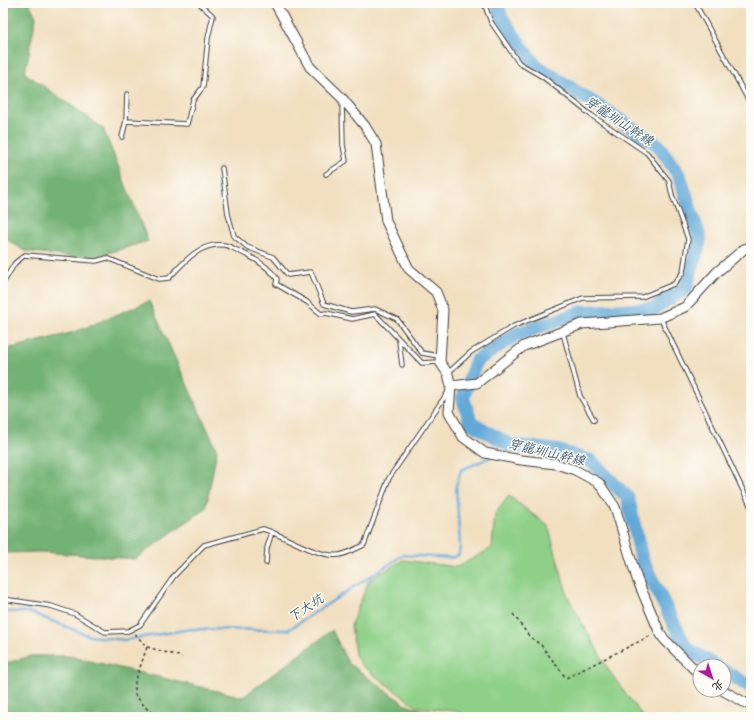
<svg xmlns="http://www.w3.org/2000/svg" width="754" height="720" font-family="'Playpen Sans','LXGW WenKai TC',sans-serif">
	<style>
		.green { fill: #8fd088; stroke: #567652 }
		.forest { fill: #73b274; stroke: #486748 }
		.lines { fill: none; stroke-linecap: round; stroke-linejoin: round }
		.stream { stroke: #62a9d8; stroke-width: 2.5 }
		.river { stroke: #62a9d8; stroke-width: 14 }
		.service-casing { stroke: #3c3935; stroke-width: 5.5 }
		.tertiary-casing { stroke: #3c3935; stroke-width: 11 }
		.path { stroke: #3c3935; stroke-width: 1.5; stroke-dasharray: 3 3; stroke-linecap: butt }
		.service { stroke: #fff; stroke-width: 3.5 }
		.tertiary { stroke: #fff; stroke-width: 9 }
		.labels { text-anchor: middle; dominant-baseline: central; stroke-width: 3; stroke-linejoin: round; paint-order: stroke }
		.water-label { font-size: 13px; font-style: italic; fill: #3c5b71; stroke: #fdfcf7 }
	</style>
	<rect width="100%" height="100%" fill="#fdfcf7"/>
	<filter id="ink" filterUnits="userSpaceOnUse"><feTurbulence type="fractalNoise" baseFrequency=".025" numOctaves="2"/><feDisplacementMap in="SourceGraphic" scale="8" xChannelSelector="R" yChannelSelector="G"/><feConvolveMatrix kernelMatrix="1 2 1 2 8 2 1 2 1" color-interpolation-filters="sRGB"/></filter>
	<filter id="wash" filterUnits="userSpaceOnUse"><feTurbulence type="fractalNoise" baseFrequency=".012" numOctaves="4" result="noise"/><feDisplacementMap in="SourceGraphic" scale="16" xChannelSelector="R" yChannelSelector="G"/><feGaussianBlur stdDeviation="0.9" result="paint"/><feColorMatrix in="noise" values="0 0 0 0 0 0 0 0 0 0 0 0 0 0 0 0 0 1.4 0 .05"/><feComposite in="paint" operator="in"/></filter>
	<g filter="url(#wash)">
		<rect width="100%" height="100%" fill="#f1dfc0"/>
		<path class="green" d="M509,496L548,526L568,597L609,671L643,717H471L469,715L454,711L417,707L362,666L355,655L351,625L369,580L403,560L457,567L492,548L495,514Z"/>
		<path class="forest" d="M3,3H29L36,17L25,73L103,128L148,241L88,259L25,251L3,237Z
			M149,301L217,450L206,508L135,559L42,552L3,553V347L7,349L75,332Z
			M332,630L348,663L406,705L443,717H3V664L31,656H69L243,697Z"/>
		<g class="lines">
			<path class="stream" d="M503,453L522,446
				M3,612H29L90,636L125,640L191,629L288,630L403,555L451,558L459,555L460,545L456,486L461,470L491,457"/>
			<path class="river" d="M498,3L501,17L534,64L658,145L680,177L700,239L686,288L653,309L583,312L517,334L476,361L463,398L471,423L510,445L558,451L591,461L628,498L642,560L686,648L716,666
				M724,671L751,687"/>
		</g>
	</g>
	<g filter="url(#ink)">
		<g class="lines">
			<defs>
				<path id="service" d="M695,3L751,105
					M127,94L126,121L187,124L193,100L203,87L208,38L213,16L199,3
					M122,137L126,121
					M222,168L228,214L234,236L247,247L273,257L288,275L311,272L324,304L351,312L375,309L397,319L422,353L439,356
					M326,174L346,161L343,145L342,101
					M3,283L15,263L25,255L96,261L107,258L159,279L169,278C184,262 200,242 224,245C231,246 240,252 247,255C259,261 270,268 277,279L276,284L307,302L321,314L326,313L352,319L375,314L422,363L439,362
					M661,319L751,507
					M563,333L580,396L594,420
					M399,341L402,365
					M448,373L471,352L514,326L583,298L642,297L674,284L683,272L688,239L672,195L669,181L647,153L591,115L543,77L519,63L491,22L484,3
					M266,563L267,548L272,532
					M3,599L51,606L75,614L105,632L128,631L140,625L174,576L204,545L263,529C284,535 317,558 339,555C347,554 357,548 364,545L389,478L448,392"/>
				<path id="tertiary" d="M275,3L310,67L342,98L365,126L376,144L386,221L409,269L436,292L443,310L440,362L448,374L451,386L449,412L463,437L485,453L521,460L556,464L575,470L599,483L615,507L637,579L659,631L664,639L700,675
					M451,386L477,383L524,346L582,324L660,318L685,307L717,272L744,249L751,247
					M722,690L751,706"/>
			</defs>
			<use href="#service" class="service-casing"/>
			<use href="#tertiary" class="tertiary-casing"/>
			<path class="path" d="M513,614L529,636L541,645L566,678L652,635
				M135,634L147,647L135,682V695L148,710L159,715L160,717
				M147,647L182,657"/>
			<use href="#service" class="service"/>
			<use href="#tertiary" class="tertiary"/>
		</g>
	</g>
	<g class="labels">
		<g class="water-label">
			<text transform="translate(620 120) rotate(33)">穿龍圳山幹線</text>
			<text transform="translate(547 451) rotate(13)">穿龍圳山幹線</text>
			<text transform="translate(305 607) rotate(-33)">下大坑</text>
		</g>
	</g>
	<rect width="754" height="720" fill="none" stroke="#fdfcf7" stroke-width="16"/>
	<g transform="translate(712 678) rotate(141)"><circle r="19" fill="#fdfcf7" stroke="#a3a29f"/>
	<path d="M0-3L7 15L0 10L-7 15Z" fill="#b5179e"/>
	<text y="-6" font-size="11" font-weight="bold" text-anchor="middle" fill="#1c1c1c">北</text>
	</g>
</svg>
